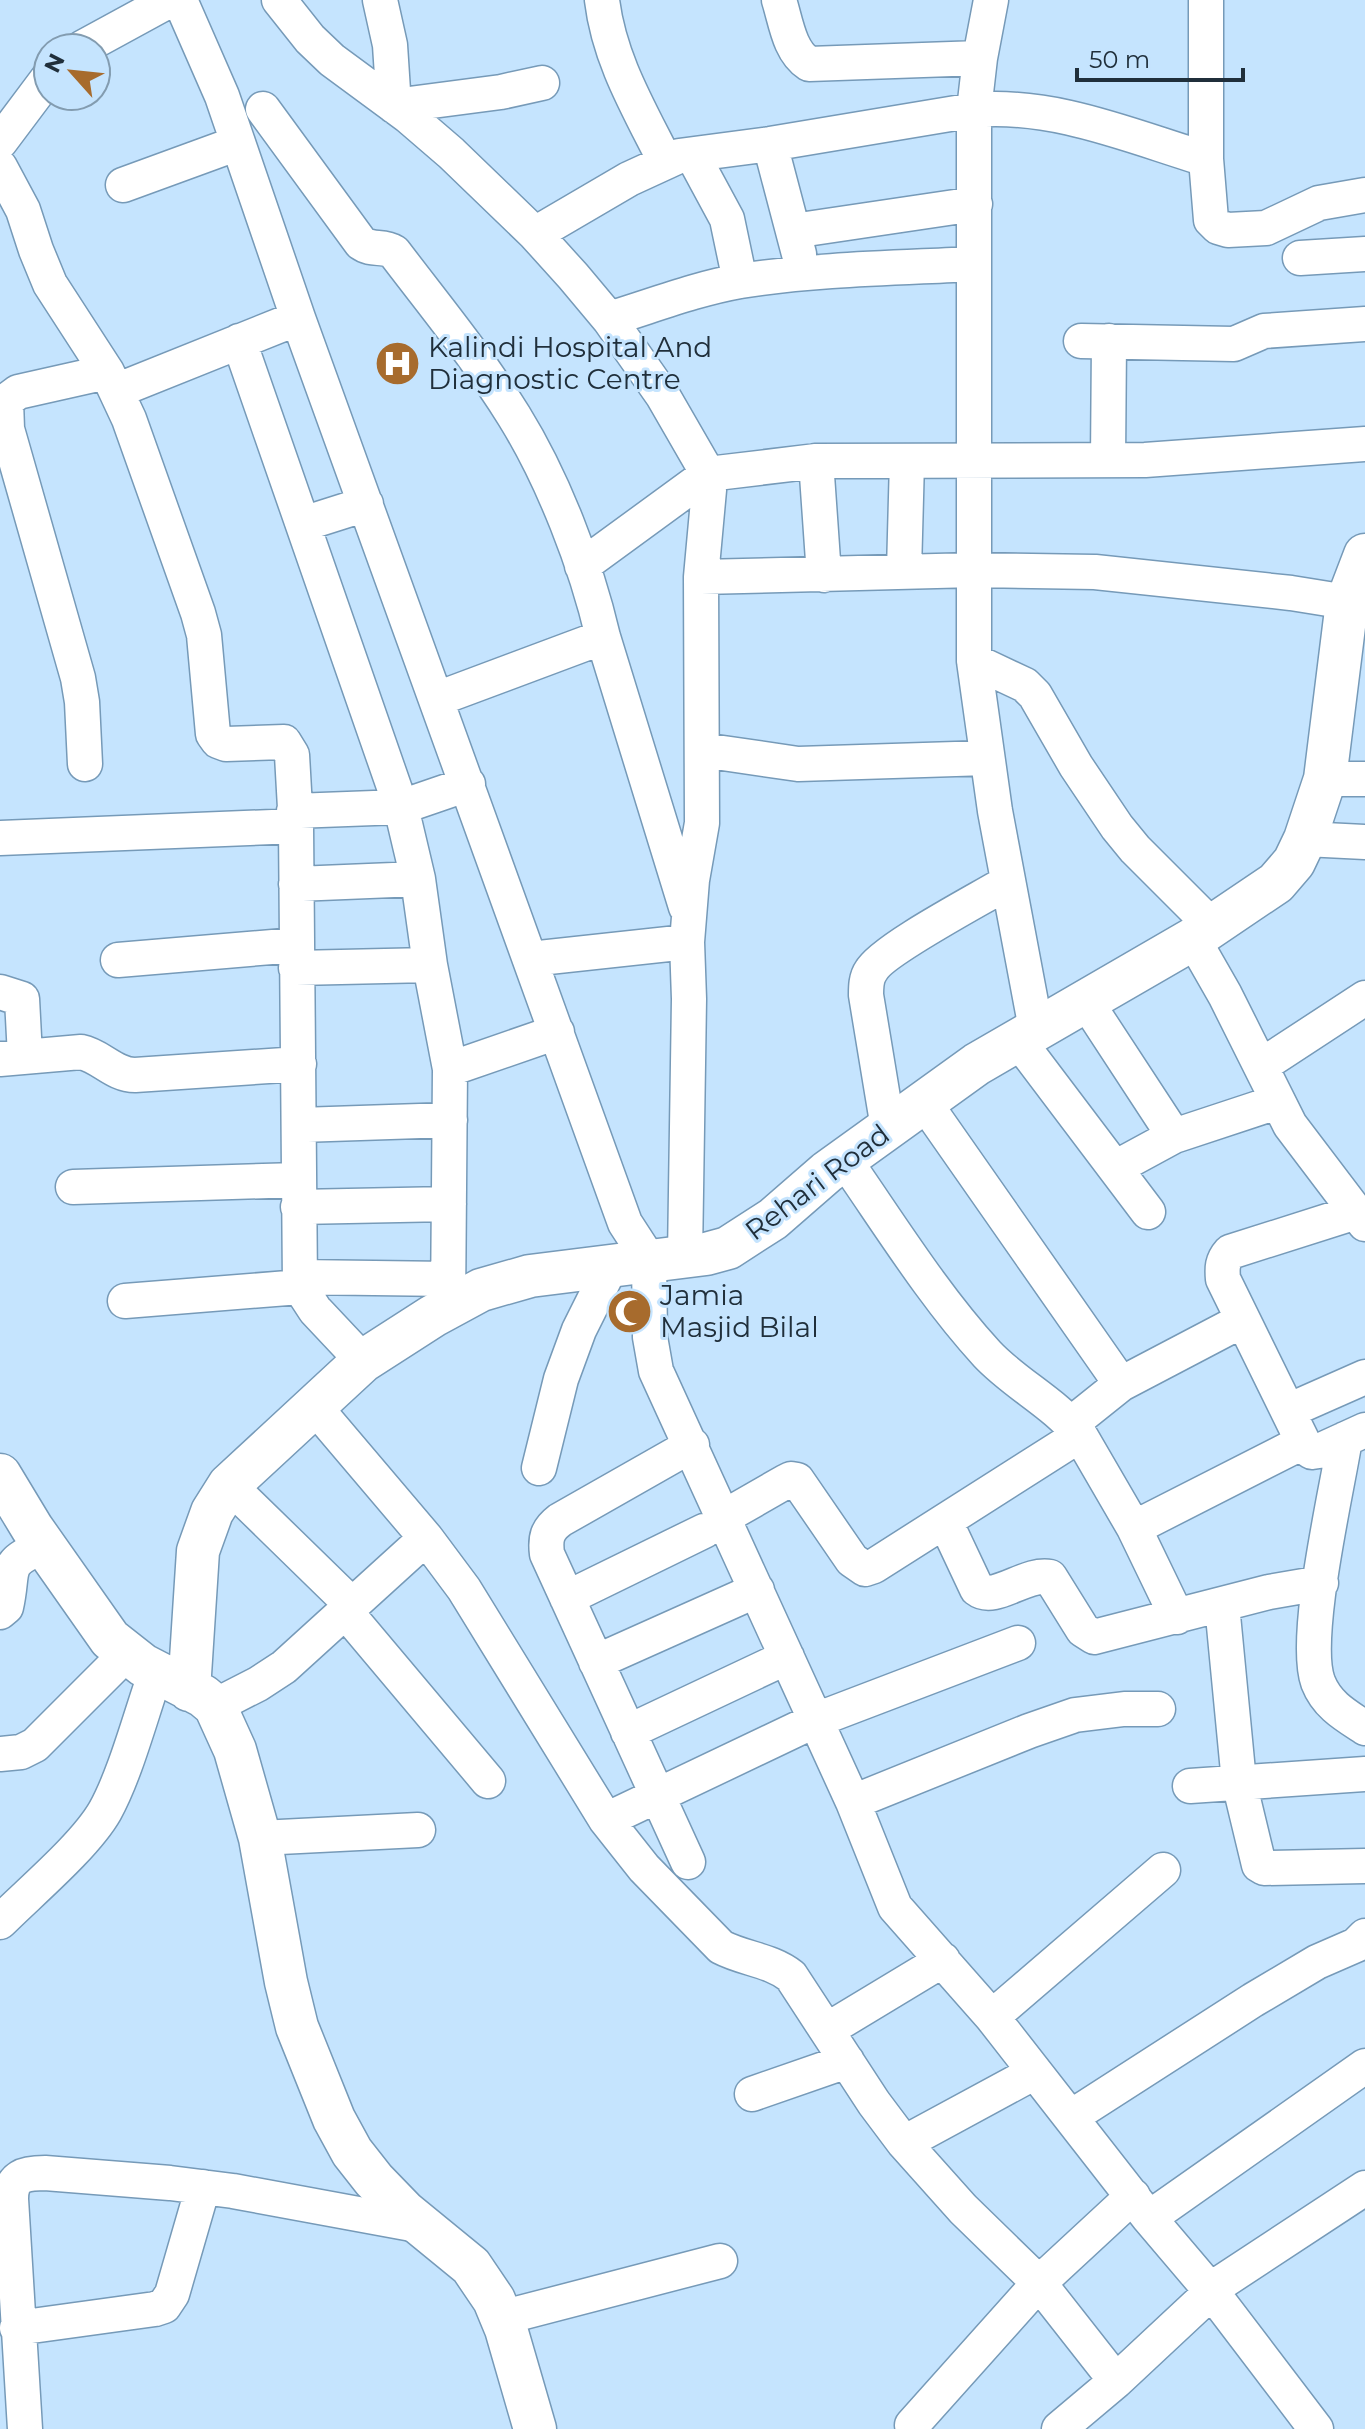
<svg xmlns="http://www.w3.org/2000/svg" width="1365" height="2429" font-family="Montserrat,sans-serif">
	<style>
		.lines { fill: none; stroke-linecap: round; stroke-linejoin: round }
		.minor-casing { stroke: #769ab8; stroke-width: 37 }
		.major-casing { stroke: #769ab8; stroke-width: 45 }
		.minor { stroke: #fff; stroke-width: 34 }
		.major { stroke: #fff; stroke-width: 42 }
		.labels { text-anchor: middle; dominant-baseline: central; stroke-width: 6; stroke-linejoin: round; paint-order: stroke }
		.poi-label { font-size: 28px; fill: #202f3b; stroke: #c5e4fe; text-anchor: start }
		.street-label { font-size: 28px; fill: #202f3b; stroke: #c5e4fe }
	</style>
	<rect width="100%" height="100%" fill="#c5e4fe"/>
	<g class="lines">
		<defs>
			<path id="minor" d="M180,0L222,96L298,318L625,1223L649,1260L650,1337L656,1371L853,1802L895,1907L992,2017L1149,2218L1211,2291L1316,2429
				M279,0L310,39L332,60L408,116L451,153L535,234L573,276L609,319L663,396L708,474L709,490L701,577L702,823L692,880L687,942L689,999L685,1256
				M380,0L390,45L394,106L501,92L542,83
				M602,0C609,59 639,109 665,161
				M779,0C786,22 789,51 809,64L980,58
				M991,0L980,58L974,110V661L995,811L1036,1029
				M1206,0V159L1211,220L1218,227L1228,230L1266,228L1319,203L1365,195
				M82,48L170,0
				M263,109L361,243C372,251 383,245 394,252C435,306 478,358 514,416C553,479 586,564 603,637L686,907
				M0,142L48,78
				M770,144L799,254
				M693,156L727,219L740,281
				M0,167L23,210L36,250L50,284L107,372L129,419L198,613L204,635L213,734L218,741L226,744L284,742L292,755L296,826L300,1287L315,1310L363,1361
				M123,185L238,143
				M793,231L975,204
				M535,234L629,179L679,156L770,144L974,110C1054,103 1130,136 1206,159
				M1300,258L1365,254
				M609,319C652,306 695,289 740,281C817,269 897,268 974,264
				M239,341L401,807L418,879L430,965L450,1069L448,1308
				M1081,341L1234,344L1264,331L1365,324
				M116,391L298,318
				M1108,460L1109,341
				M816,461L824,575
				M303,524L366,504
				M582,566L708,474L816,461L1145,460L1365,444
				M904,571L907,461
				M701,577L975,570L1095,572L1291,593L1347,602
				M974,661L1025,685L1035,695L1076,766L1117,827L1135,849L1212,926
				M437,699L603,637
				M702,750L798,764L987,758
				M85,764L82,702L78,678L7,429L6,401L18,392L107,372
				M1325,779H1365
				M294,811L401,807L468,784
				M0,838L296,826
				M1305,839L1365,842
				M296,884L418,879
				M1193,939L1225,995L1290,1125L1365,1224
				M530,959L687,942
				M118,960L296,945
				M296,968L430,965
				M0,992L22,999L25,1056
				M1085,1000L1174,1136
				M1018,1040L1148,1212
				M0,1059L81,1052C101,1056 114,1075 135,1075L299,1064
				M1261,1066L1365,998
				M450,1069L557,1032
				M924,1102L1121,1384
				M300,1125L450,1120
				M888,1128L866,995C866,987 866,978 871,971C882,950 982,898 1008,882
				M844,1159C890,1225 933,1295 987,1354C1015,1384 1055,1403 1080,1435L1134,1528L1177,1617
				M1115,1168L1174,1136L1277,1102
				M73,1187L298,1180
				M298,1207L449,1204
				M1356,1212L1230,1252C1222,1261 1222,1268 1223,1279L1306,1448L1312,1452L1319,1451L1365,1430
				M299,1277L449,1279
				M125,1301L300,1287
				M314,1406L426,1538L464,1589L606,1820L644,1868L721,1947C744,1959 771,1960 791,1976L874,2103L904,2143L963,2209L1039,2283L1116,2381
				M1288,1411L1365,1377
				M1071,1424L1121,1384L1243,1320
				M1345,1439C1337,1490 1302,1638 1318,1682C1327,1705 1345,1715 1365,1728
				M539,1468L561,1379L579,1330L611,1266
				M229,1485L352,1605
				M724,1517L785,1482L791,1479L797,1480L852,1560L865,1569L874,1566L1080,1435
				M945,1521L977,1589C995,1603 1026,1572 1050,1577L1083,1630L1094,1637L1269,1592L1321,1583
				M1134,1528L1303,1442
				M567,1598L704,1531
				M1222,1605L1239,1782L1259,1865L1264,1868L1365,1866
				M345,1611L488,1781
				M0,1612L6,1607C15,1568 1,1564 44,1546
				M596,1662L757,1590
				M215,1706L258,1684L284,1667L426,1538
				M628,1732L787,1657
				M0,1754L21,1752L35,1745L127,1653
				M1190,1786L1365,1774
				M853,1802L1029,1731L1075,1715L1124,1709H1158
				M606,1820L816,1720L1018,1643
				M260,1838L418,1830
				M688,1862L547,1554C545,1538 547,1530 560,1520L692,1445
				M0,1922C30,1892 85,1846 105,1811C126,1773 141,1714 156,1672
				M992,2017L1163,1870
				M827,2030L943,1960
				M752,2094L847,2061
				M1071,2117L1253,2000L1317,1962L1356,1945L1365,1936
				M904,2143L1035,2072
				M1149,2218L1365,2066
				M501,2318L720,2261
				M17,2328L155,2309L164,2306L172,2294L203,2187
				M912,2425L1039,2283L1133,2196
				M25,2429L11,2199C11,2176 24,2173 45,2173L170,2183L233,2191L423,2226
				M1059,2429L1116,2381L1222,2282L1365,2188"/>
			<path id="major" d="M0,1475L32,1528L110,1639L143,1665L203,1696L215,1706L235,1750L260,1838L286,1982L297,2027L334,2119L352,2152L374,2180L405,2212L471,2266L494,2300L506,2329L535,2429
				M189,1690L198,1551L212,1512L229,1485L363,1361L433,1316L481,1290L530,1276L706,1254L728,1248L773,1219L827,1172L977,1064L1193,939L1276,883L1294,862L1305,839L1325,779L1347,602L1365,555"/>
		</defs>
		<use href="#minor" class="minor-casing"/>
		<use href="#major" class="major-casing"/>
		<use href="#minor" class="minor"/>
		<use href="#major" class="major"/>
	</g>
	<defs>
		<symbol id="hospital-disc" viewBox="-11 -11 22 22"><circle r="9.5" fill="#a76b2d" stroke="#c5e4fe"/><path d="M-5-5h3v3.5h4V-5h3V5h-3V1.5h-4V5h-3Z" fill="#fff"/></symbol>
		<symbol id="mosque-disc" viewBox="-11 -11 22 22"><circle r="9.5" fill="#a76b2d" stroke="#c5e4fe"/><path d="M3.5-4.9A6 6 0 1 0 3.5 4.9A5 5 0 1 1 3.5-4.9Z" fill="#fff"/></symbol>
	</defs>
	<g fill-rule="evenodd">
		<use href="#hospital-disc" x="372" y="338" width="51" height="51"/>
		<use href="#mosque-disc" x="604" y="1286" width="51" height="51"/>
	</g>
	<g class="labels">
		<g class="poi-label">
			<text x="428" y="347">Kalindi Hospital And<tspan x="428" dy="32">Diagnostic Centre</tspan></text>
			<text x="660" y="1295">Jamia<tspan x="660" dy="32">Masjid Bilal</tspan></text>
		</g>
		<g class="street-label">
			<text transform="translate(817 1182) rotate(-37)">Rehari Road</text>
		</g>
	</g>
	<g transform="translate(72 72) rotate(297)"><circle r="38" fill="#c5e4fe" stroke="#839cb0" stroke-width="2"/>
	<path d="M0-6L14 30L0 20L-14 30Z" fill="#a76b2d"/>
	<text y="-12" font-size="22" font-weight="bold" text-anchor="middle" fill="#202f3b">N</text>
	</g>
	<path d="M1077 68v12h166v-12" fill="none" stroke="#202f3b" stroke-width="4"/>
	<text x="1089" y="68" font-size="24" fill="#202f3b" stroke="#c5e4fe" stroke-width="6" paint-order="stroke">50 m</text>
</svg>
